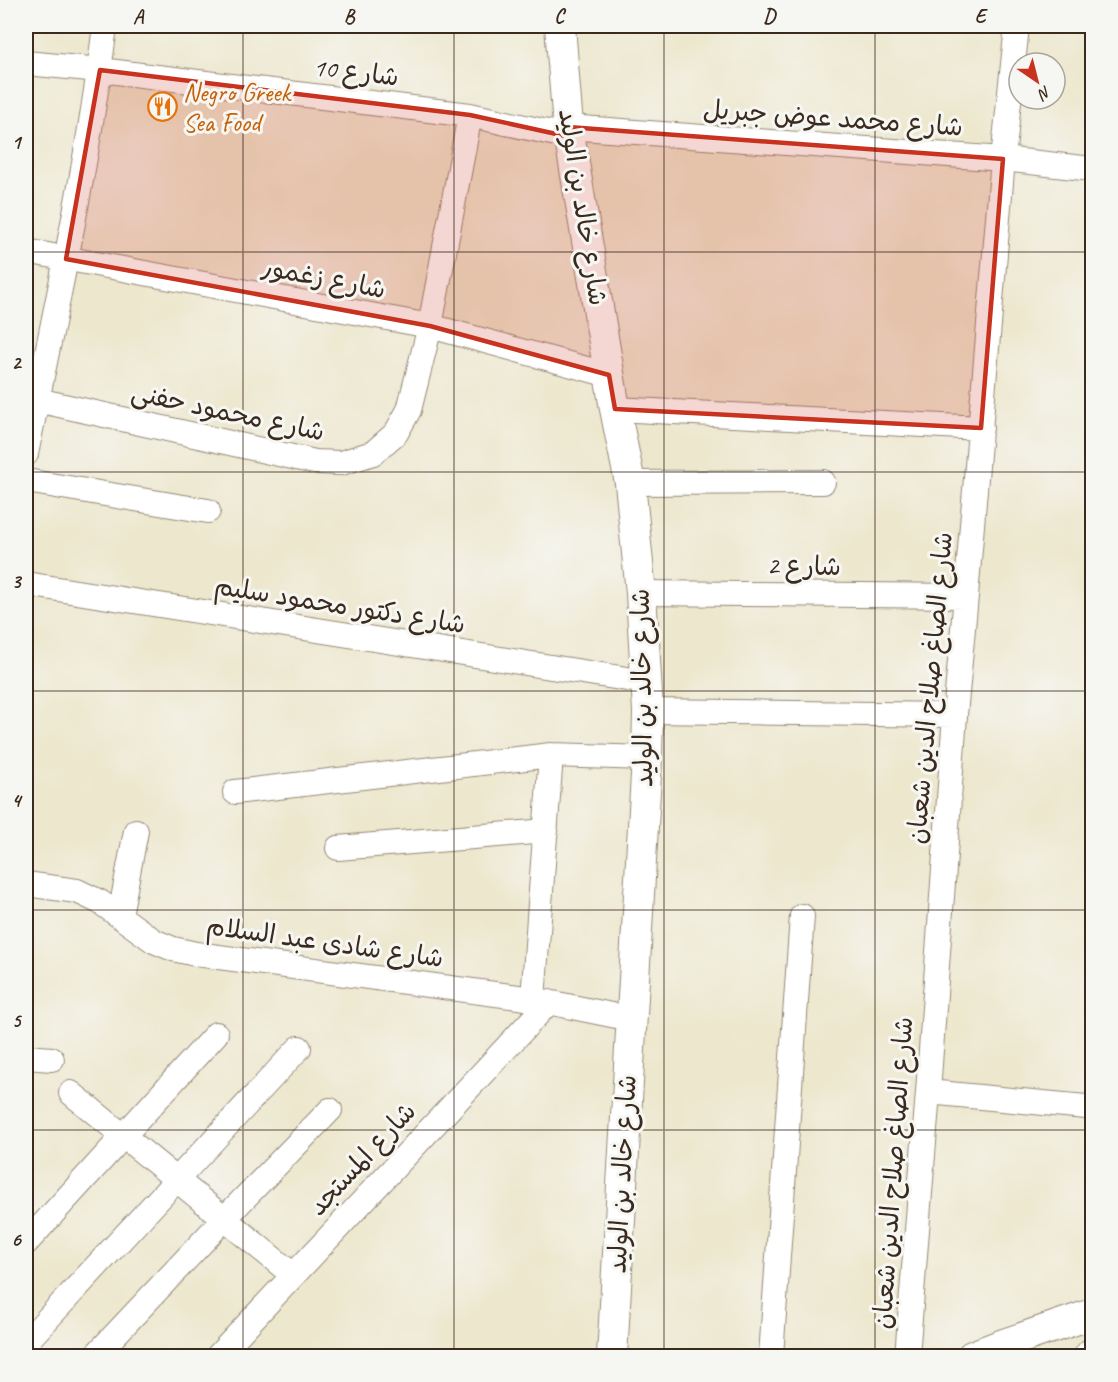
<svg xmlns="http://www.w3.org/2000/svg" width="1118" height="1382" font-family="Caveat,'Playpen Sans Arabic',sans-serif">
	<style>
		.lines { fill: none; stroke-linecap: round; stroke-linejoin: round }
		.minor-casing { stroke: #948876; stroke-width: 26 }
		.tertiary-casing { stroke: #948876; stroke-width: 32 }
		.trunk-casing { stroke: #948876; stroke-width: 35 }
		.minor { stroke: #fff; stroke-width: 24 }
		.tertiary { stroke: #fff; stroke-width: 30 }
		.trunk { stroke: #fff; stroke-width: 33 }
		.marked { fill: #c8321e; fill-opacity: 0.2; stroke: #c8321e; stroke-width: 4.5; stroke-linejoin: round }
		.grid { fill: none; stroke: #3b2a1e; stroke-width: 1.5; stroke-opacity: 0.55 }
		.labels { text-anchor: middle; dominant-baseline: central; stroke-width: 6; stroke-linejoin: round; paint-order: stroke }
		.street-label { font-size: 26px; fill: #3b2a1e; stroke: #f6f6f2 }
		.food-label { font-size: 26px; fill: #c56008; stroke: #f6f6f2; text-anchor: start }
		.neatline { fill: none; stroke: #3b2a1e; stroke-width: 2 }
		.grid-label { font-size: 20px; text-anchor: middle; font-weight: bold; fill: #3b2a1e }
	</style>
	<rect width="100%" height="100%" fill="#f6f6f2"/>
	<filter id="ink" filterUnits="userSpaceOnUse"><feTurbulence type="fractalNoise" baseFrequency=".0167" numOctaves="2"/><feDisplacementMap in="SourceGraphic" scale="12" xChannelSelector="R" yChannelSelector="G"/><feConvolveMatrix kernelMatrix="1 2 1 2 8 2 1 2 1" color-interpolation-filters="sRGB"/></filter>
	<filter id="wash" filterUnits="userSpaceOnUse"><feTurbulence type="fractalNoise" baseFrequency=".008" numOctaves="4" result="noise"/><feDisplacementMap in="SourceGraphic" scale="24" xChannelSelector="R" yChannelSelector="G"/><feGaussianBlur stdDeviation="1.35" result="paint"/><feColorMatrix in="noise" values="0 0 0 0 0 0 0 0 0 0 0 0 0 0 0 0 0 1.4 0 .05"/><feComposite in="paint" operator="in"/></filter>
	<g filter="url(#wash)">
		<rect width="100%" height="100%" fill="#ede7cd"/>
	</g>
	<g filter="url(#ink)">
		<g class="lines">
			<defs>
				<path id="minor" d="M26,63L100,70L470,115L570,137
					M568,127L1003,159L1092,169
					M26,251L430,326L609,375
					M37,400L315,462L341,463L373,453L396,433L409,410L430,326L470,115
					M615,409L981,428
					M26,454C55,312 87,170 105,26
					M26,481L208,511
					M630,483L823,482
					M26,584L646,682
					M641,593L966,596
					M648,711L955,715
					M235,792L551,755L647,758
					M338,848L546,831
					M26,884L77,891L100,902L154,941L173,949L196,954L533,999L631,1019
					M120,915L136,831
					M533,999L551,755
					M26,1057L52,1059
					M928,1092L1086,1107
					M71,1093L293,1275
					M27,1242L216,1034
					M26,1342L299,1048
					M95,1356L224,1219L330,1110
					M218,1356L549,1002
					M771,1356L802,916
					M907,1356L928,1092L955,715L966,596L1003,159L1017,26"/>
				<path id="tertiary" d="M560,26L568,127L615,409L630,483L641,593L648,711L647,758L612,1356
					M972,1356L998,1346L1092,1314"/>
				<path id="trunk" d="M1091,1356L1092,1355"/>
			</defs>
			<use href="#minor" class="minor-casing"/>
			<use href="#tertiary" class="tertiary-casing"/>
			<use href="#trunk" class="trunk-casing"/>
			<use href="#minor" class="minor"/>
			<use href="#tertiary" class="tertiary"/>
			<use href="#trunk" class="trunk"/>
		</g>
	</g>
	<path class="marked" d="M100,70L470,115L570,137L568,127L1003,159L981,428L615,409L609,375L430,326L66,259Z"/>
	<path class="grid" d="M243,26V1356M454,26V1356M664,26V1356M875,26V1356M26,252H1092M26,472H1092M26,691H1092M26,910H1092M26,1130H1092"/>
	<defs>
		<symbol id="restaurant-ring" viewBox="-11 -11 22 22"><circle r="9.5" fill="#f6f6f2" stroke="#e8710a" stroke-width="1.5"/><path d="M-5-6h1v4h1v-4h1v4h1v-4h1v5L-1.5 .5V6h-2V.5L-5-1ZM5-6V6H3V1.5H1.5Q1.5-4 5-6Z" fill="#e8710a"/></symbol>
	</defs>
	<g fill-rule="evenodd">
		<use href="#restaurant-ring" x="146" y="90" width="33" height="33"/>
	</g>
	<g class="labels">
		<g class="street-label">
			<text transform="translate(356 72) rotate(7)">شارع 10</text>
			<text transform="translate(833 118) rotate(4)">شارع محمد عوض جبريل</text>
			<text transform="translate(583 207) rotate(81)">شارع خالد بن الوليد</text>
			<text transform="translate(324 278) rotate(11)">شارع زغمور</text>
			<text transform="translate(228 412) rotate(12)">شارع محمود حفنى</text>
			<text transform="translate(804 566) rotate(1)">شارع 2</text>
			<text transform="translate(340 605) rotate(9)">شارع دكتور محمود سليم</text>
			<text transform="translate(642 688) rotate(-91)">شارع خالد بن الوليد</text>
			<text transform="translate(930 688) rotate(-85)">شارع الصاغ صلاح الدين شعبان</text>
			<text transform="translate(325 942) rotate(8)">شارع شادى عبد السلام</text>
			<text transform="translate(362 1159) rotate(-47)">شارع المستجد</text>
			<text transform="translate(893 1173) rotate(-86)">شارع الصاغ صلاح الدين شعبان</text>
			<text transform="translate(622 1174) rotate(-87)">شارع خالد بن الوليد</text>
		</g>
		<g class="food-label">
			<text x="183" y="92">Negro Greek<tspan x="183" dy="30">Sea Food</tspan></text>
		</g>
	</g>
	<rect width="1118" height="1382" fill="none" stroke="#f6f6f2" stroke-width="66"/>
	<g transform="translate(1037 81) rotate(145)"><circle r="28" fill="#f6f6f2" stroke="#aba49d" stroke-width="1.5"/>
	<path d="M0-4.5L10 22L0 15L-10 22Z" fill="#c8321e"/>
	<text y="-9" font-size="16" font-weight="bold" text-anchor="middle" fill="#3b2a1e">N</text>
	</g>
	<rect x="33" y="33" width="1052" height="1316" class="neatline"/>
	<g class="grid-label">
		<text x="138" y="23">A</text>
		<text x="349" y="23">B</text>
		<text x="559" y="23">C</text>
		<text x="769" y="23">D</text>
		<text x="980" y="23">E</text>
		<text x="16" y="149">1</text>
		<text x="16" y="369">2</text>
		<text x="16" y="588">3</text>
		<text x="16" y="807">4</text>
		<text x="16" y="1027">5</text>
		<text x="16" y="1246">6</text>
	</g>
</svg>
